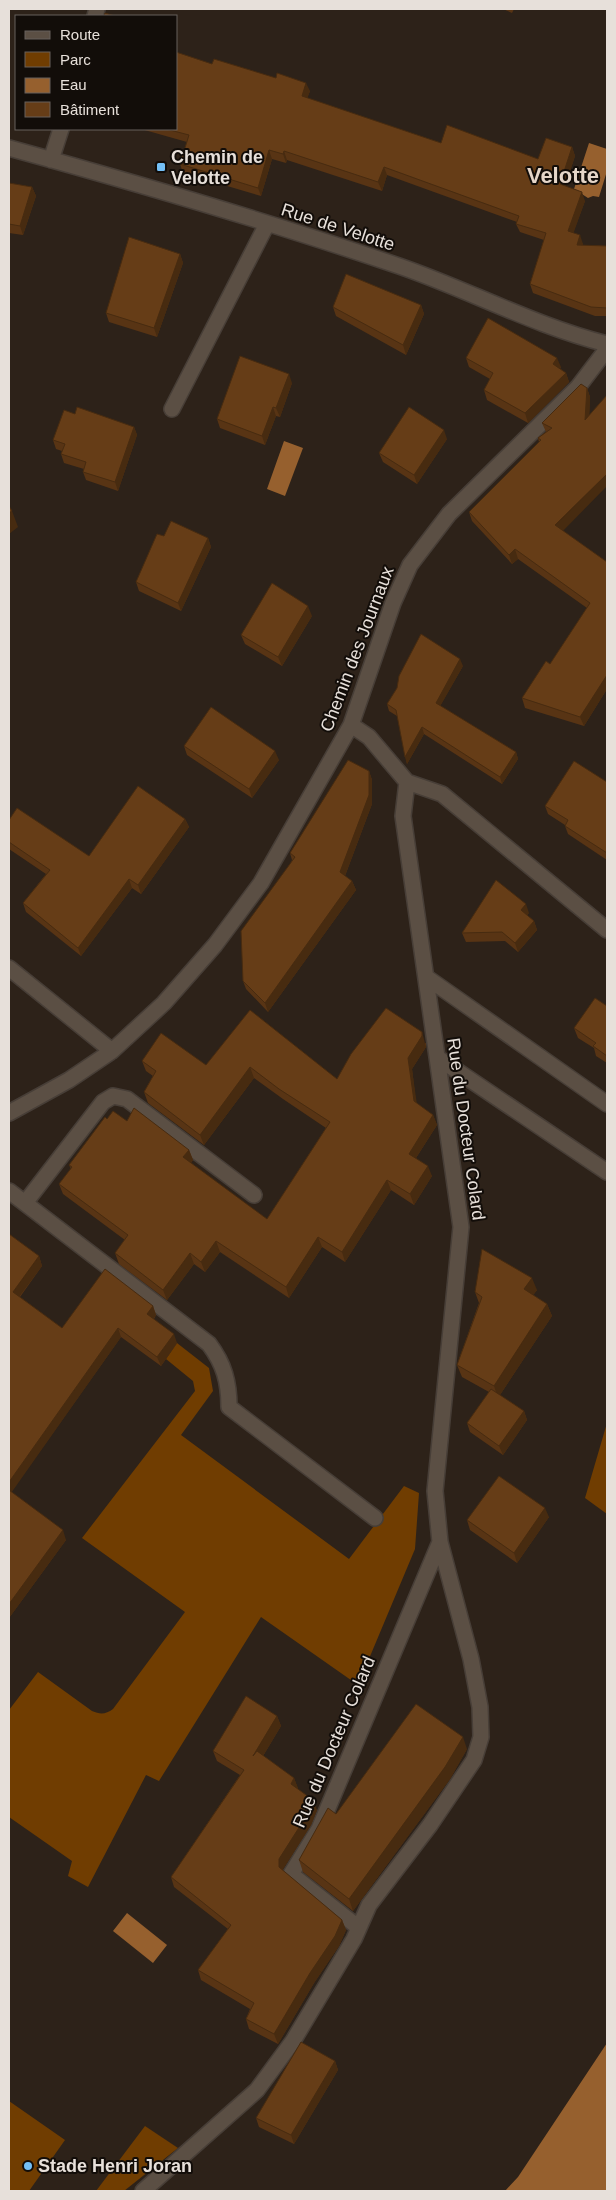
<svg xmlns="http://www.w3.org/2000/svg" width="616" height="2200" font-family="Arial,sans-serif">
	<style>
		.green { fill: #703d01 }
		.water { fill: #96602e }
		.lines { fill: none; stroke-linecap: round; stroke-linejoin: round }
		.minor-casing { stroke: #473e37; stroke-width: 18 }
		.minor { stroke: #5b4f44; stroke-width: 15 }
		.wall { fill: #583414 }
		.shaded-wall { fill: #472b10 }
		.building { fill: #663d17; stroke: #472b10 }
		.poi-dot { fill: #74c0f6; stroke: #120d09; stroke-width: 2 }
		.labels { text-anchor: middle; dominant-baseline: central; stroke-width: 4; stroke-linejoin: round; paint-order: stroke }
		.poi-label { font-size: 18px; font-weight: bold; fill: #e7e0da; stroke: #120d09; text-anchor: start }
		.street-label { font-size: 18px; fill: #e7e0da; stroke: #120d09 }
		.district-label { font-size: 22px; font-weight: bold; fill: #e5d6c9; stroke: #120d09 }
	</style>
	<rect width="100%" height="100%" fill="#2d2219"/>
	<path class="green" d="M177,1343L209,1368L213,1391L181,1435L349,1559L404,1486L419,1493L415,1549L358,1685L261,1617L159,1781L146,1775L88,1887L68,1876L72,1861L9,1817V1710L38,1672L92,1711C101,1715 106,1714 113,1709L185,1612L82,1538L195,1391L193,1381L166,1359Z
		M607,1423V1514L585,1498Z
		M9,2101L65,2140L29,2191H9Z
		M145,2126L178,2148L124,2191H96Z"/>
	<path class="water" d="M589,143L607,149V171L599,197L593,196L588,198L574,189Z
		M284,441L303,448L285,496L267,489Z
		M127,1913L167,1945L153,1963L113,1931Z
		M607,2043V2191H505L518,2177Z"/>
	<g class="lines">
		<defs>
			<path id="minor" d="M95,16L97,9
				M9,148C140,184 270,222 399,266C469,290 535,326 607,344
				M51,160L61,129
				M172,409L267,224
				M407,782L442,794L607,930
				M9,968L112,1051
				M426,977L607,1104
				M438,1058L607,1172
				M9,1113L69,1080L112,1051L164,1003L215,945L261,883L351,725L393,603L410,565L449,514L578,387L607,349
				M9,1191L209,1344C224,1364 229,1382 229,1407L375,1518
				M25,1203L103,1102L113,1096L127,1099L254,1195
				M359,1928L291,1874L319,1829L440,1542
				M143,2191L257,2090L293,2041L354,1939L369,1905L430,1825L474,1760L481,1737L480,1707L471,1659L440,1542L435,1491L461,1227L403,816L407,782L369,737L351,725"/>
		</defs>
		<use href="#minor" class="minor-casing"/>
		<use href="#minor" class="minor"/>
	</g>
	<path class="wall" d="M503,9H514L512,13Z
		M212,64L310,91L307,98L441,143L538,159L572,147L575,156L565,186L585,201L573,233L583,244L582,245L607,246V316H595L533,293L530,284L544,240L520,232L516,224L517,222L387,175L382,191L287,160L286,163L272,159L261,196L183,173L180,164L187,142L141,129H176Z
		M9,183L32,187L36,196L23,235L9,233Z
		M180,254L183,263L157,337L109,322L106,313Z
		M421,305L424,314L406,355L336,316L333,307Z
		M466,358L561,367L560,369L566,373L569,382L528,423L487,400L484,390L490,379L469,367Z
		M292,383L280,417L276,416L265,445L220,428L217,419Z
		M587,388L590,397L589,415L563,531L607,562V689L584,726L525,708L522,698L550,664L587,608L518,559L512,564L472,521L469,512L539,442L538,438L546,432L542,423Z
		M75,414L134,427L137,435L118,491L86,480L83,472L84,469L64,463L61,454L62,451L56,449L53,440Z
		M447,439L417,484L383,462L379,453Z
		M164,536L208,538L211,547L181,611L139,591L136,582Z
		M312,616L282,666L245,644L241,635Z
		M463,666L440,706L516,752L518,759L502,784L424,734L407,764L397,716L389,711L387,704Z
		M184,746L279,760L252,798L187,755Z
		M369,771L372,780V804L345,876L352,881L356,890L268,1012L246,989L243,981L292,860L290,853Z
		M607,782V860L568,834L565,826V825L548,814L545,806Z
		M185,819L189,827L141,894L132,888L81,956L26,912L23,903L46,874L9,849V820L89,856Z
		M529,913L527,915L534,921L537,930L518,952L505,941L466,942L462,933Z
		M607,1006V1063L596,1056L594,1048L578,1038L574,1028Z
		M250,1010L337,1079L426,1043V1047L412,1069L416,1103L433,1115L437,1125L416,1158L432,1176L414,1205L391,1190L345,1262L322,1247L289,1298L220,1252L205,1272L194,1264L167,1300L119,1264L115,1253L125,1240L63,1194L59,1184L71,1169L69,1165L107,1119L127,1121L189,1150L193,1160L191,1163L267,1219L326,1128L283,1099L254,1078L204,1145L148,1103L144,1092L153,1076L146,1071L142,1061L206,1065Z
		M9,1234L39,1256L42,1266L20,1297L62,1328L153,1306L156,1315L154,1319L177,1343L161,1366L121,1337L11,1492L66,1540L9,1618Z
		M537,1290L533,1295L547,1304L552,1316L500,1395L524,1411L527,1420L503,1455L470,1432L467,1423L489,1392L462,1377L457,1365L479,1303L475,1292Z
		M549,1517L517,1563L470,1530L467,1520Z
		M277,1716L281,1726L263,1756L294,1778L298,1789L317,1810L311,1825L283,1869V1871L342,1920L346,1930L339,1946L314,1983L278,2044L249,2029L246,2019L250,2009L201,1980L198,1970L228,1929L174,1887L171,1877L240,1775L217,1761L213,1751Z
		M467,1749L450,1779L353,1911L303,1872L299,1860L336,1814Z
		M335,2061L338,2070L294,2144L259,2127L256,2118Z"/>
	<path class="shaded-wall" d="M306,83L310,91L305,105L302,96Z
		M572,147L575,156L563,193L560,184Z
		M269,150L272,159L261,196L258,188Z
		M284,151L287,160L286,163L283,154Z
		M384,167L387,175L382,191L378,182Z
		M32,187L36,196L23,235L20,226Z
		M582,192L585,201L571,240L568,231Z
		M580,235L583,244L580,253L577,245Z
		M180,254L183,263L157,337L154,328Z
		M421,305L424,314L406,355L403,345Z
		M557,358L561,367L557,373L553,364Z
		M566,373L569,382L528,423L525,413Z
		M289,374L292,383L280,417L276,408Z
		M587,388L590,397L589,429L585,420Z
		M273,407L276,416L265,445L262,436Z
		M134,427L137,435L118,491L115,482Z
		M444,430L447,439L417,484L414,475Z
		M607,474V486L559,535L555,525Z
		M12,511L18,527L9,534V513Z
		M208,538L211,547L181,611L178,603Z
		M515,549L518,559L512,564L509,555Z
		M308,606L312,616L282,666L278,657Z
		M460,659L463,666L438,710L436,703Z
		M607,675V689L584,726L580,717Z
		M422,727L424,734L407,764L405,757Z
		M275,751L279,760L252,798L249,789Z
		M516,752L518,759L502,784L500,777Z
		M369,771L372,780V804L343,881L340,872Z
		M185,819L189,827L141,894L138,885Z
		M129,879L132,888L81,956L78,948Z
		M352,881L356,890L268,1012L265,1003Z
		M526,904L529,913L524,919L521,910Z
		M534,921L537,930L518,952L515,943Z
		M422,1032L426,1047L412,1069L418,1112L414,1101L408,1058Z
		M250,1067L254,1078L204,1145L200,1135Z
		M433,1115L437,1125L412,1164L409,1154Z
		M189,1150L193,1160L187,1168L183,1157Z
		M428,1166L432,1176L414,1205L410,1194Z
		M387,1180L391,1190L345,1262L342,1252Z
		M318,1237L322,1247L289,1298L286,1287Z
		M216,1241L220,1252L205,1272L201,1262Z
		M190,1253L194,1264L167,1300L163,1290Z
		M39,1256L42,1266L16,1301L13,1292Z
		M532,1278L537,1290L529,1301L524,1289Z
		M547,1304L552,1316L498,1398L494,1386Z
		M153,1306L156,1315L150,1324L147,1314Z
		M118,1328L121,1337L9,1496V1482Z
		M174,1334L177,1343L161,1366L157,1357Z
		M524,1411L527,1420L503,1455L499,1446Z
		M545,1508L549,1517L517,1563L514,1553Z
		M63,1530L66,1540L9,1618V1604Z
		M277,1716L281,1726L257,1766L253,1756Z
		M463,1737L467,1749L450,1779L353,1911L349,1899Z
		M294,1778L298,1788L294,1794L291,1784Z
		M313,1800L317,1810L311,1825L283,1869L282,1877L279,1867V1859Z
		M342,1920L346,1930L339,1946L314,1983L278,2044L274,2034L310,1973Z
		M335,2061L338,2070L294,2144L291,2135Z"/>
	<path class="building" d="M105,13L115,16H104Z
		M176,52L212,64L214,59L276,78L277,73L306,83L302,96L441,143L447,125L538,159L546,138L572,147L560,184L582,192L568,231L580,235L577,245L607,246V308L591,307L530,284L546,233L516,224L519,216L384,167L378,182L284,151L283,154L269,150L258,188L180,164L189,135L166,129H176Z
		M9,183L32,187L20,226L9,224Z
		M129,237L180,254L154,328L106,313Z
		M346,274L421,305L403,345L333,307Z
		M488,318L557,358L553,364L566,373L525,413L484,390L493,373L466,358Z
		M240,356L289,374L276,408L273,407L262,436L217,419Z
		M581,384L587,388L585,420L607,395V474L555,525L607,562V675L580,717L522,698L546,661L550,664L590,603L515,549L509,555L469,512L541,440L538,438L552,428L542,423Z
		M77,407L134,427L115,482L83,472L86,462L61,454L65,444L53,440L64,410L75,414Z
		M409,407L444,430L414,475L379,453Z
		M9,506L12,511L9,513Z
		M171,521L208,538L178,603L136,582L157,534L164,536Z
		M272,583L308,606L278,657L241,635Z
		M421,634L460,659L436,703L516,752L500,777L422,727L405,757L396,710L387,704L397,688L399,676Z
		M211,707L275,751L249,789L184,746Z
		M348,760L369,771V795L340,872L352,881L265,1003L243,981L241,931L295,857L290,853Z
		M574,761L607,782V853L565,826L568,820L545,806Z
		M138,786L185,819L138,885L129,879L78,948L23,903L50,870L9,842V820L17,808L89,856Z
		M496,880L526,904L521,910L534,921L515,943L502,932L462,933Z
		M595,998L607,1006V1056L593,1046L596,1043L574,1028Z
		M386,1008L422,1032V1036L408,1058L414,1101L433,1115L409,1154L428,1166L410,1194L387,1180L342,1252L318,1237L286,1287L216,1241L201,1262L190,1253L163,1290L115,1253L128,1235L59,1184L72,1167L69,1165L105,1117L107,1119L113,1111L127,1121L134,1108L189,1150L183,1157L267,1219L330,1122L279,1089L250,1067L200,1135L144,1092L156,1071L142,1061L161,1033L206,1065L250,1010L337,1079L351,1054Z
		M9,1234L39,1256L13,1292L62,1328L105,1269L153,1306L147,1314L174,1334L157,1357L118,1328L9,1482Z
		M482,1249L532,1278L524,1289L547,1304L494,1386L457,1365L482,1297L475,1292Z
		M491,1389L524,1411L499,1446L467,1423Z
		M499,1476L545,1508L514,1553L467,1520Z
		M9,1490L63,1530L9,1604Z
		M246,1696L277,1716L253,1756L257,1751L294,1778L291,1784L313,1800L307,1815L279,1859V1867L342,1920L335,1936L310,1973L274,2034L246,2019L254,2003L198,1970L231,1925L171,1877L244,1770L213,1751Z
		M416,1704L463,1737L445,1767L349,1899L299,1860L328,1808L336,1814Z
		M301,2042L335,2061L291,2135L256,2118Z"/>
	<g class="poi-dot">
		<rect x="156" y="162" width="10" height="10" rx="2.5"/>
		<circle cx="28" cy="2166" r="5"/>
	</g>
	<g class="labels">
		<g class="poi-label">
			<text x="171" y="157">Chemin de<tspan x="171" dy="21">Velotte</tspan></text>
			<text x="38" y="2166">Stade Henri Joran</text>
		</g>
		<g class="street-label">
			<text transform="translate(338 227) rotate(18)">Rue de Velotte</text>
			<text transform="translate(357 649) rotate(-69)">Chemin des Journaux</text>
			<text transform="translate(466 1129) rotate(82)">Rue du Docteur Colard</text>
			<text transform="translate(334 1742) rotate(-67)">Rue du Docteur Colard</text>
		</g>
		<g class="district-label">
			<text x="563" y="175">Velotte</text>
		</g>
	</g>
	<rect width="616" height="2200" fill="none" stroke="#e7e0da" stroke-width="20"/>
	<rect x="15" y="15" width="162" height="115" fill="#120d09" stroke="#67615d"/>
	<rect x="25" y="31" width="25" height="8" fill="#5b4f44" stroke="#67615d"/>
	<text x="60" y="40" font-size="15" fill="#e7e0da">Route</text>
	<rect x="25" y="52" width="25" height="15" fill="#703d01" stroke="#67615d"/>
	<text x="60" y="65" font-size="15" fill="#e7e0da">Parc</text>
	<rect x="25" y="78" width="25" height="15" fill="#96602e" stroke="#67615d"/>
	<text x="60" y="90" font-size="15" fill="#e7e0da">Eau</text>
	<rect x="25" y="102" width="25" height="15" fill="#663d17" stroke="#67615d"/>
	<text x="60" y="115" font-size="15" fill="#e7e0da">Bâtiment</text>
</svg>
